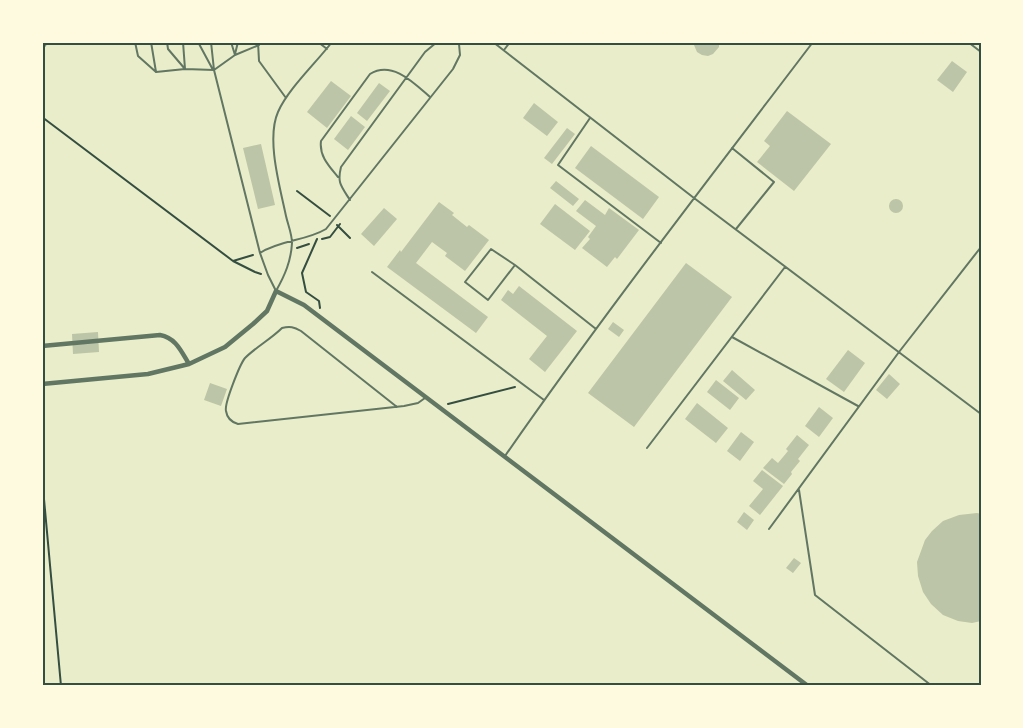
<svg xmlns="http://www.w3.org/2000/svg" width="1023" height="728" font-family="Arial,sans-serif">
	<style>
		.building { fill: #bcc5a7 }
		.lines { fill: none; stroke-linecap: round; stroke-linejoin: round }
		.path { stroke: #344e41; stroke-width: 2 }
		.service { stroke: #617663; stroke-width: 2 }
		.minor { stroke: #617663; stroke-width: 4.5 }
		.rail { stroke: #7c8e77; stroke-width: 3 }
		.neatline { fill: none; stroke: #344e41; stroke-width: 2 }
	</style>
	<rect width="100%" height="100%" fill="#e9edc9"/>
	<path class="building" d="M695,42H719V47L713,54L708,56L702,55L697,52L694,45Z
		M952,61L967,72L953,92L937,80Z
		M331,81L351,96L327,128L307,112Z
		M379,83L390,91L367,121L357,113Z
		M534,103L558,122L547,136L523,118Z
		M787,111L831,144L794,191L757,162L770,146L764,141Z
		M351,116L365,127L348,150L334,139Z
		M567,128L575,134L552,164L544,158Z
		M261,144L275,205L258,209L243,148Z
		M591,146L659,197L643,219L575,168Z
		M556,181L579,199L573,206L550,188Z
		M889 206a7 7 0 1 1 14 0a7 7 0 1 1-14 0Z
		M585,200L605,215L609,208L639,230L617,259L615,257L607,267L582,248L590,239L588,237L596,226L576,211Z
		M439,202L454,213L452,215L467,227L469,225L489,240L465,271L445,256L447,253L432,242L416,263L488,317L476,333L387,267L400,250L401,252Z
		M555,204L590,231L575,250L540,224Z
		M384,208L397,219L374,246L361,234Z
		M686,263L732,297L634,427L588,393Z
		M519,286L577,331L545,372L529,359L547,336L501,300L508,290L513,294Z
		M613,322L624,330L619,337L608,329Z
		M98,332L99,352L73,354L72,334Z
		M848,350L865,363L844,392L826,379Z
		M732,370L755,390L746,400L723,381Z
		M889,374L900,384L887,399L876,390Z
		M716,380L739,398L730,410L707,392Z
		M210,383L227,389L221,406L204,400Z
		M697,403L728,428L716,443L685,419Z
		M819,407L833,418L819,437L805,426Z
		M741,432L754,442L740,461L727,451Z
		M797,435L809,445L798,459L800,461L791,472L792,474L784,484L763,468L772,458L778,463L788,451L786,449Z
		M762,470L783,486L760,515L749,506L763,489L753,481Z
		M744,512L754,520L747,530L737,522Z
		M977,513L981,514V621L972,623L958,621L943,615L931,604L923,592L918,576L917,562L925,540L932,531L943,521L959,515Z
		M794,558L801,563L793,573L786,568Z"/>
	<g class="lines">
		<path class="path" d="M42,117L233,261L255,272L261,274
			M297,191L330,216
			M337,225L350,238
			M317,239L302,273L306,292L319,301L320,308
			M322,239L330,237L340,224
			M297,248L309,244
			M233,261L253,255
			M448,404L515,387
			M42,477L61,686"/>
		<path class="service" d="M135,42L138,56L156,72L185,69L214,70L235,55L259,45L261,42
			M151,42L156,72
			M167,42L168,49L185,69
			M183,42L185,69
			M198,42L212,68
			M211,42L214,70L260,253L268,275L276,291
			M231,42L235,55
			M258,42L259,61L286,98
			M318,42L327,49
			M493,42L694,198L981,414
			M968,42L981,52
			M504,50L510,42
			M235,54L238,42
			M590,118L558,165L661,243
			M732,148L774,182L736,229
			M338,177C329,166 319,156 321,141L370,74C392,60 414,83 430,97
			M350,200C341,186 337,183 341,167L425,52L437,42
			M260,253C280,240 306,241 326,229L453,69L460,55L459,44L457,42
			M515,265L488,300L465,282L491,249L515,265L596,329
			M372,272L544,400
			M276,291C285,275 291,261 292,243C292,234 288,225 286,216C280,187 266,139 278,112C288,89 316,63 332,42
			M732,337L858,406
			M397,407L301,331C294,327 290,326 282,328C271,339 256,347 245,358C240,364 224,404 226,411C227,418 231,422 238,424L404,406L418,403L425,398
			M647,448L785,267
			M505,456C603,315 709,179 813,42
			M799,490L815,595L932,686
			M769,529L899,352L981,247"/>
		<path class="minor" d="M42,346L160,335C176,338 181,351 189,364
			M42,384L148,374L189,364L225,347L253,324L267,311L276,291L304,305L808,686"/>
		<path class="rail" d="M42,49L47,42"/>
	</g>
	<rect width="1023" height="728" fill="none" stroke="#fefae0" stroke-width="87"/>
	<rect x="44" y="44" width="936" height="640" class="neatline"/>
</svg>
